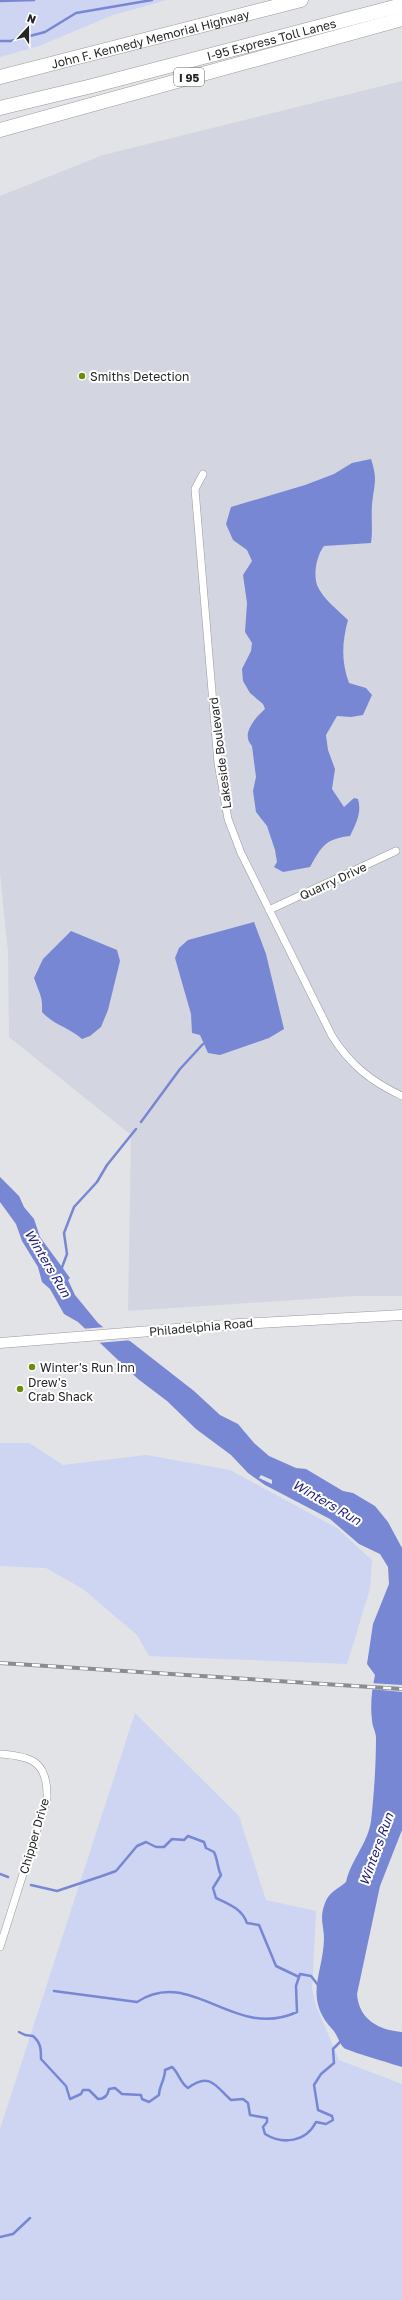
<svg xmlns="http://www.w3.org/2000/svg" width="402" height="2300" font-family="'Golos Text',sans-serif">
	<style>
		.built { fill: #d3d6e0 }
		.green { fill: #cdd5f2 }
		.water { fill: #7787d4; fill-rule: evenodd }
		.pier { fill: #e2e3e7 }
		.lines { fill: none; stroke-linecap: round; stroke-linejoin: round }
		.stream { stroke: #7787d4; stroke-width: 2.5 }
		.street-casing { stroke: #98999c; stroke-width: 8 }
		.secondary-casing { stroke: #98999c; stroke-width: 11 }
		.highway-casing { stroke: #98999c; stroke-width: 15 }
		.street { stroke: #fff; stroke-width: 7 }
		.secondary { stroke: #fff; stroke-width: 10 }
		.highway { stroke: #fff; stroke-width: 14 }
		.rail-casing { stroke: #8b8c8f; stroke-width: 4 }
		.rail { stroke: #fff; stroke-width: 2.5; stroke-dasharray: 8; stroke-linecap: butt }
		.poi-dot { fill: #6d8c0c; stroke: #fff; stroke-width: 1.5 }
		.labels { text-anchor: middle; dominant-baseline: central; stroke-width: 4; stroke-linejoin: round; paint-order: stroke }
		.shield { fill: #fff; stroke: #676768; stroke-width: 1 }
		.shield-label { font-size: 11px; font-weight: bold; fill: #262628 }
		.street-label { font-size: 12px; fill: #262628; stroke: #fff }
		.poi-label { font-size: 12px; fill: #262628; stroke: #fff; text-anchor: start }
		.water-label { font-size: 13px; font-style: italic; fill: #1e1d76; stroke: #fff }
	</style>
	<rect width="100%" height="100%" fill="#e2e3e7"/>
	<path class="built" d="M402,81V1296H355L128,1311L131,1135L9,1037L8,952L0,874V196L103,155Z"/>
	<path class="green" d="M0,0H167L113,15L39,46L0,57Z
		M0,1443H29L63,1465L146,1455L230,1470L337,1528L372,1560L370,1589L347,1664L149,1656L137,1635L83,1589L46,1568L0,1566Z
		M135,1713L239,1816L266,1900L316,1911L312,1989L316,2006L339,2060L402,2084V2300H0V2129Z"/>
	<path class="water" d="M371,459C378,480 374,484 372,505C371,518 373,530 371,543L324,546C317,555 313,573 317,585C322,598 338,610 348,620C342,642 341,661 349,683L366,688L372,695L363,715L351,717L337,716L326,735L328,750L335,769L332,789L344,807L354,798L358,799C362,812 356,824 350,836C325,839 322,846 310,867L283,872L274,867L277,862L275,850L267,826L256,812L253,791L256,777L252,746C240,734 256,717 265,709L263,704L250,693L243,681L242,669L251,651L252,643L245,632L247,603L243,575L252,561L247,550L233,540L226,524L231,507L305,485L334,474L352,463Z
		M254,922L266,954L284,1029L269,1038L220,1055L208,1053L200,1035L192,1033L191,1014L175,958L179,948L188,940Z
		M71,931L117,950L120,961L108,1010L101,1027L90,1036L82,1039C68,1027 54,1025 42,1012C43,996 39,993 34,978L43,959Z
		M0,1177L19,1196L24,1207L34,1219L40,1237L70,1278L68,1280L75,1295L98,1323L108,1331L130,1341L194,1391L220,1415L238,1424L254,1443L269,1456L296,1468L306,1469L343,1491L353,1493L375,1506L388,1522L402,1548V1830L380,1886L357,1994C359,2020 379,2030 402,2032V2067C393,2064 348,2051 344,2048C339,2043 338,2036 333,2030C303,1998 323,1975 324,1939C324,1925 319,1919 325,1903C329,1892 338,1889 346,1882C351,1860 368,1843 371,1821C374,1794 376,1765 376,1738C376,1732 372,1726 372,1720C370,1705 372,1689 375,1675L367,1664L373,1624L389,1584L388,1567L380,1554L359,1544L330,1519L265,1485L248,1473L231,1455L196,1429L167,1401L138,1379L78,1322L64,1314L50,1289L42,1282L38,1267L22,1241L16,1224L0,1202ZM261,1475L272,1480V1484L259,1478Z"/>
	<path class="pier" d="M106,1327L109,1330L132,1340L97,1343L81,1329Z
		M370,1683L402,1685V1692L371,1689Z"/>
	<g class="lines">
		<path class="stream" d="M0,1L34,0
			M0,41H11L45,32L76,13L152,0
			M141,1122L180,1069L203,1044
			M61,1270L67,1254L64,1233L74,1207L97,1182L107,1165L136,1129
			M0,1874L8,1877
			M31,1885L57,1891L102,1876L116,1871L137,1846L146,1842L156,1847H164L172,1839L184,1840L188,1836L204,1842L206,1848L214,1852C218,1860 217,1867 221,1875L213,1888L216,1898C229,1904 242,1909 247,1923L259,1925L276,1966L299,1977
			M54,1991L137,2002C192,1966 234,2041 297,2012L296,1986L300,1974L311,1976L318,1985
			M19,2032L25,2035L33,2036C41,2043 41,2049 41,2059L66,2086L70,2099L81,2094L83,2090H89L98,2099C105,2099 108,2095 109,2089L115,2088L122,2094L141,2095L142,2099L149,2102L159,2095C159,2086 165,2080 165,2070L172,2067C179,2073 180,2083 188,2088C210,2071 216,2087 231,2100L243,2099L248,2103L250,2115L267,2118V2122L263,2127L265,2134C283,2145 306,2142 316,2122L326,2124L333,2120L332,2116L318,2110L314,2085L321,2074L334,2063L333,2049L341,2041
			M0,2237L13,2234L30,2218"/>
		<defs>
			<path id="street" d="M203,474L195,489L218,763L228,819L241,853L332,1036C350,1065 372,1082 402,1096
				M269,910L396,851
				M0,1754C32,1756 48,1762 47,1798L0,1947"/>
			<path id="secondary" d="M0,1343L239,1324L402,1315"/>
			<g id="highway">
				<path id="s1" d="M0,77L301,0"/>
				<path id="s2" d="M0,108L92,86L402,5"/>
				<path d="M0,130L402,19"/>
			</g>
		</defs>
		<use href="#street" class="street-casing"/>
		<use href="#secondary" class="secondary-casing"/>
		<use href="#highway" class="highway-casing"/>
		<use href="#street" class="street"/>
		<use href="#secondary" class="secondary"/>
		<use href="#highway" class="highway"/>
		<defs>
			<path id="rail" d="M0,1663L402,1689"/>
		</defs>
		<use href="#rail" class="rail-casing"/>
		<use href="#rail" class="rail"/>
	</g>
	<g class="poi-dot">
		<circle cx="82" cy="376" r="4"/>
		<circle cx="32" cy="1367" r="4"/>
		<circle cx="20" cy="1389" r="4"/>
	</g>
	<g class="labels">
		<rect class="shield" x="174" y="68" width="30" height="18" rx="3"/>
		<g class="shield-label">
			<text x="189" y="77">I 95</text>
		</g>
		<g class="street-label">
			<text stroke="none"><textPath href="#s1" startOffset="155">John F. Kennedy Memorial Highway</textPath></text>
			<text stroke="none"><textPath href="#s2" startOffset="280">I-95 Express Toll Lanes</textPath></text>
			<text transform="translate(220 753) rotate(-97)">Lakeside Boulevard</text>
			<text transform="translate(333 881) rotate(-25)">Quarry Drive</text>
			<text transform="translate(201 1327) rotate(-5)">Philadelphia Road</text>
			<text transform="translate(34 1836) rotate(-74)">Chipper Drive</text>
		</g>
		<g class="poi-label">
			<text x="90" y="376">Smiths Detection</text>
			<text x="40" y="1367">Winter's Run Inn</text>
			<text x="28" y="1382">Drew's<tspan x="28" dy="14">Crab Shack</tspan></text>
		</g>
		<g class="water-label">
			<text transform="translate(48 1263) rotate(59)">Winters Run</text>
			<text transform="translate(327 1502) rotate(30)">Winters Run</text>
			<text transform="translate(376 1849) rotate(-70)">Winters Run</text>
		</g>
	</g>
	<g transform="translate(28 28) rotate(21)" stroke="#ffffff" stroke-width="3" paint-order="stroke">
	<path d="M0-3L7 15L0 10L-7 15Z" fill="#262628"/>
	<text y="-6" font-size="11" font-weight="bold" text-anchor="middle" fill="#262628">N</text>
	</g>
</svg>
